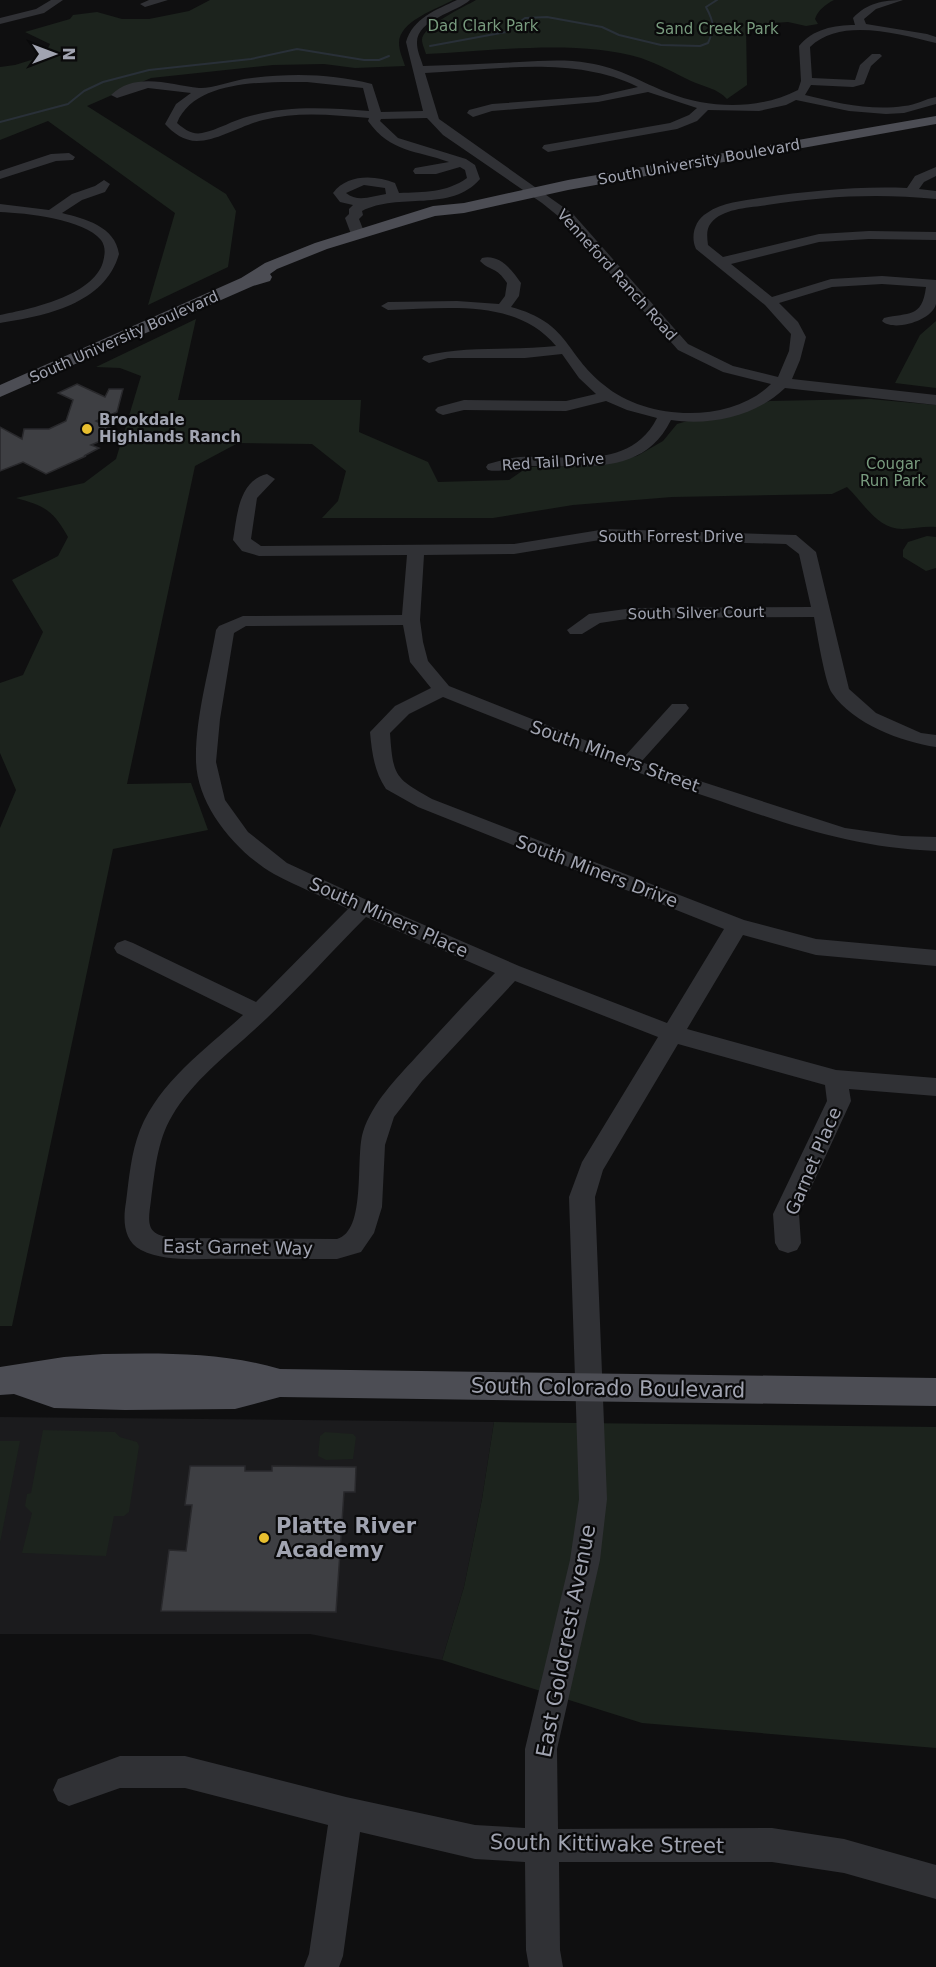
<svg xmlns="http://www.w3.org/2000/svg" width="936" height="1967" font-family="'DejaVu Sans',sans-serif">
	<style>
		.built { fill: #1b1b1d }
		.green { fill: #1c231d }
		.lines { fill: none; stroke-linecap: round; stroke-linejoin: round }
		.stream { stroke: #293038; stroke-width: 2 }
		.building { fill: #3e3f43; stroke: #29292c; stroke-width: 1.5 }
		.minor { fill: #303135; fill-rule: evenodd }
		.major { fill: #4c4d54; fill-rule: evenodd }
		.poi-dot { fill: #e8bf2f; stroke: #0a0a0b; stroke-width: 2 }
		.labels { text-anchor: middle; dominant-baseline: central; stroke-width: 4.5; stroke-linejoin: round; paint-order: stroke }
		.far-park-label { font-size: 15px; fill: #789b7e; stroke: #0a0a0b }
		.far-street-label { font-size: 15px; fill: #a1a4b1; stroke: #0a0a0b }
		.far-poi-label { font-size: 15px; font-weight: bold; fill: #a1a4b1; stroke: #0a0a0b; text-anchor: start }
		.street-label { font-size: 18px; fill: #a1a4b1; stroke: #0a0a0b }
		.near-street-label { font-size: 21px; fill: #a1a4b1; stroke: #0a0a0b }
		.near-poi-label { font-size: 21px; font-weight: bold; fill: #a1a4b1; stroke: #0a0a0b; text-anchor: start }
	</style>
	<rect width="100%" height="100%" fill="#0f0f10"/>
	<path class="built" d="M0,1417L494,1422L482,1499L464,1587L442,1660L310,1634H0Z"/>
	<path class="green" d="M210,0H453C437,9 399,21 399,43C399,51 403,59 405,66L355,68L324,64L273,65L151,78L87,106L226,194L236,211L228,267L148,305L175,213L48,121L0,140V67L15,65L44,56L50,44L25,32L70,19L73,15L97,12L122,19H149L189,11Z
		M476,0H834C826,4 818,10 815,19L818,24L806,26L788,22L746,25L747,85L727,99C717,88 704,87 691,81C675,73 658,64 641,58C578,39 492,51 426,54C425,50 422,44 422,40C422,26 464,7 476,0Z
		M196,319L178,400H361L359,432L428,462L438,482L509,480L528,467L588,466L637,456L663,441L677,424L705,416L742,410L770,401L870,399L936,405V527C924,526 914,529 902,529C877,529 863,502 847,487L832,494L672,497L573,505L493,518H322L338,501L346,471L312,444L238,443L195,466L127,784L191,783L208,830L113,849L12,1326H0V828L16,790L0,753V683L23,675L43,632L12,580L58,556L68,537C53,510 45,506 16,498L84,483L116,459L141,376L120,368L96,367Z
		M936,321V388L895,383L920,335Z
		M927,536L936,537V568L926,571L903,557V550L908,542Z
		M494,1422L936,1427V1748L642,1723L442,1660L464,1587L482,1499Z
		M43,1430L115,1432L120,1437L137,1442L139,1446L129,1512L124,1516H114L106,1556L22,1553L32,1513L25,1506L27,1494L31,1493Z
		M325,1432L353,1434L356,1437L353,1459L326,1460L318,1456L320,1436Z
		M0,1441H20L0,1543Z"/>
	<g class="lines">
		<path class="stream" d="M430,46L506,32L525,18L547,17L602,27L619,35L661,45L700,46L708,43C715,28 714,22 706,7L717,0
			M0,122L68,104L84,91L103,82L149,70L251,59L297,49L364,60H379L389,56"/>
	</g>
	<path class="building" d="M77,384L105,397L109,389H123L117,412L96,421L112,429L108,434L112,436L91,445L99,448L84,456H86L46,474L23,462L0,471V427L22,439L24,429H49L66,421L73,400L58,393Z
		M190,1466H245V1471H272V1466L356,1467L355,1492H344L336,1612L161,1611L169,1550L186,1551L192,1505H185Z"/>
	<g class="lines">
		<path class="minor" d="M51,0H63L44,13L0,24V18L36,9Z
			M149,0H168L145,7L140,4Z
			M457,0H470C457,12 416,20 417,43C417,51 421,59 423,66C455,65 487,64 519,62C542,61 565,59 588,63C621,68 640,82 669,93C710,109 759,110 798,90L801,81L799,46C813,29 834,25 855,25L853,18C867,3 883,0 903,0L876,9L864,19L866,24L927,34L936,37V43C898,34 841,17 810,47L812,78L855,80L860,65L872,54H880L882,56L871,66L864,84L853,87L811,85L805,95C837,103 871,111 904,106C916,105 925,99 936,97V104L904,113L886,114L849,111L796,100L786,105L759,111L708,110L697,121L677,129L548,152L542,148L544,145L670,123L689,115L697,108L648,92L598,102L492,111L473,117L467,113L469,110L492,104L598,96L638,87C574,55 494,70 425,73L439,119L573,214L688,344L733,366L778,377L789,351L791,334L765,305L696,249C690,236 695,220 707,213C722,202 743,201 760,198C809,191 857,186 907,188L915,176L936,167V176L924,182L919,189L936,191V199C879,193 824,196 767,205C749,208 723,208 711,223C706,229 707,237 708,245L723,257L819,234L869,231L936,232V240L869,239L819,242L731,264L772,297L831,279L882,276L936,280C936,287 936,297 936,304C932,321 893,332 882,321L884,318C908,312 922,319 926,287L882,284L832,287L779,303L798,322L806,337L800,360L792,379L936,395V405L785,388C756,416 711,426 671,420C643,477 583,465 530,466C517,467 500,473 488,470L486,467L488,464C499,461 509,458 520,457C569,455 630,471 657,418L627,410L606,401L566,411L464,410L443,415L438,413L435,410L438,407L464,400L566,401L596,394L579,378L562,354L525,358H448L429,363L422,359L424,356C466,345 512,351 556,346C515,297 444,309 388,310L381,306L388,302L457,301L499,304L505,296L507,283C496,266 491,272 480,261L482,258C500,254 512,270 521,283L519,296L511,307C570,323 564,353 604,385C646,421 731,424 771,384L723,372L678,350L563,220L542,203L443,135L427,118L381,119L380,121L398,138L466,159L475,165L480,179C451,213 398,192 362,211L363,215L359,219L365,234L358,238L351,234L345,218L349,214V209L353,205L340,202L333,193C347,174 375,175 395,183L399,193C424,192 446,193 467,178L465,170L460,167L436,174H415L413,171L415,168L449,162C416,150 391,153 368,121L369,118C333,115 298,111 263,120C242,125 217,141 197,141C184,141 173,133 165,124L176,104L191,93L148,88L117,98L111,95C135,71 171,85 199,88C210,89 232,81 244,79C287,73 330,73 372,84L381,112L423,111L406,42C413,18 436,10 457,0ZM307,82L363,88L369,111C329,108 290,105 250,116C233,120 218,130 202,133C192,135 184,129 177,123C195,79 267,82 307,82ZM364,185L385,188L386,194C372,196 358,203 346,193Z
			M69,153L75,157L73,160L56,161L0,179V171L51,154Z
			M104,180L110,184L105,192L82,200L62,213C85,219 115,226 119,254C105,304 45,316 0,323V315C30,309 93,296 103,262C105,254 106,247 101,240C84,219 26,213 0,212V204L49,210L72,194L95,186Z
			M267,474L275,479L257,498L251,539L261,546L514,544L606,529L796,535L816,552L849,689L876,713L921,733L936,735V747C902,742 853,724 832,693C825,683 817,633 814,617L633,618L600,623L582,634H570L567,630L589,614L633,608L811,607L799,554L786,544L606,539L514,554L424,555L420,620L423,642L428,661L449,686L625,756L672,704H686L689,708L686,712L641,762L845,828L902,836L936,837V851C856,848 795,827 720,801C626,770 535,734 443,697L409,714L390,733C393,777 395,778 432,799L744,920L816,939L936,950V966L816,955L743,935L687,1029L836,1070L936,1078V1096L849,1089L851,1101L799,1214L801,1243L797,1250L788,1253L779,1250L775,1243L773,1214L827,1101L825,1085L678,1044L603,1170L595,1197L607,1499L600,1560L557,1749L558,1829L772,1828L844,1839L936,1865V1899L844,1873L772,1862H559L560,1950L563,1967H529L526,1950L525,1862L475,1859L360,1832L343,1956L339,1967H304L309,1954L328,1825L185,1788H120L69,1806L58,1801L53,1790L58,1779L120,1756H185L346,1797L475,1825L525,1828V1749L570,1560L579,1499L569,1197L582,1162L658,1037L515,981L422,1081L394,1117L385,1145L382,1207L374,1233L361,1252L337,1259C300,1259 264,1259 227,1259C199,1258 167,1263 141,1250C123,1241 123,1219 126,1202C129,1178 131,1153 140,1130C160,1081 205,1050 243,1015L117,953L114,948L117,943L125,940L133,943L256,1002L348,909C324,897 298,887 274,874C236,852 197,806 196,761C195,718 209,672 216,630L219,626L243,616L402,615L407,555L259,556L242,551L233,540C237,517 238,481 267,474ZM403,625L410,662L431,688L395,706L370,732C372,753 374,771 386,789L418,807L724,929L667,1023L519,966L371,902L287,863L248,832L225,800L216,762L220,719L234,633L246,626ZM366,917L495,973C468,1000 442,1029 416,1057C396,1079 372,1103 363,1132C355,1157 367,1231 337,1239L173,1238C145,1235 148,1223 151,1200C155,1171 157,1141 172,1116C195,1077 235,1049 267,1018C301,986 333,950 366,917Z"/>
		<path class="major" d="M936,116V124L568,190L464,213L435,216L327,249L277,269L270,274L272,277L270,281L253,286L0,397V385L241,278L265,263L315,243L433,206L464,203L568,180Z
			M103,1354C162,1353 222,1352 280,1369L936,1378V1406L280,1397L235,1409L125,1410L54,1408L14,1394L0,1395V1367L64,1357Z"/>
	</g>
	<g class="poi-dot">
		<circle cx="87" cy="429" r="6"/>
		<circle cx="264" cy="1538" r="6"/>
	</g>
	<g class="labels">
		<g class="far-park-label">
			<text x="483" y="26">Dad Clark Park</text>
			<text x="717" y="29">Sand Creek Park</text>
			<text x="893" y="464">Cougar<tspan x="893" dy="17">Run Park</tspan></text>
		</g>
		<g class="far-street-label">
			<text transform="translate(699 162) rotate(-10)">South University Boulevard</text>
			<text transform="translate(617 275) rotate(48)">Venneford Ranch Road</text>
			<text transform="translate(124 337) rotate(-24)">South University Boulevard</text>
			<text transform="translate(553 462) rotate(-4)">Red Tail Drive</text>
			<text x="671" y="537">South Forrest Drive</text>
			<text transform="translate(696 613) rotate(-1)">South Silver Court</text>
		</g>
		<g class="far-poi-label">
			<text x="99" y="420">Brookdale<tspan x="99" dy="17">Highlands Ranch</tspan></text>
		</g>
		<g class="street-label">
			<text transform="translate(615 756) rotate(20)">South Miners Street</text>
			<text transform="translate(597 871) rotate(21)">South Miners Drive</text>
			<text transform="translate(389 917) rotate(24)">South Miners Place</text>
			<text transform="translate(813 1161) rotate(-67)">Garnet Place</text>
			<text transform="translate(238 1247) rotate(1)">East Garnet Way</text>
		</g>
		<g class="near-street-label">
			<text transform="translate(608 1388) rotate(1)">South Colorado Boulevard</text>
			<text transform="translate(566 1641) rotate(-79)">East Goldcrest Avenue</text>
			<text transform="translate(607 1844) rotate(1)">South Kittiwake Street</text>
		</g>
		<g class="near-poi-label">
			<text x="276" y="1526">Platte River<tspan x="276" dy="24">Academy</tspan></text>
		</g>
	</g>
	<g transform="translate(54 54) rotate(90)" stroke="#0a0a0b" stroke-width="4.5" paint-order="stroke">
	<path d="M0-4.5L10 22L0 15L-10 22Z" fill="#a1a4b1"/>
	<text y="-9" font-size="16" font-weight="bold" text-anchor="middle" fill="#a1a4b1">N</text>
	</g>
</svg>
